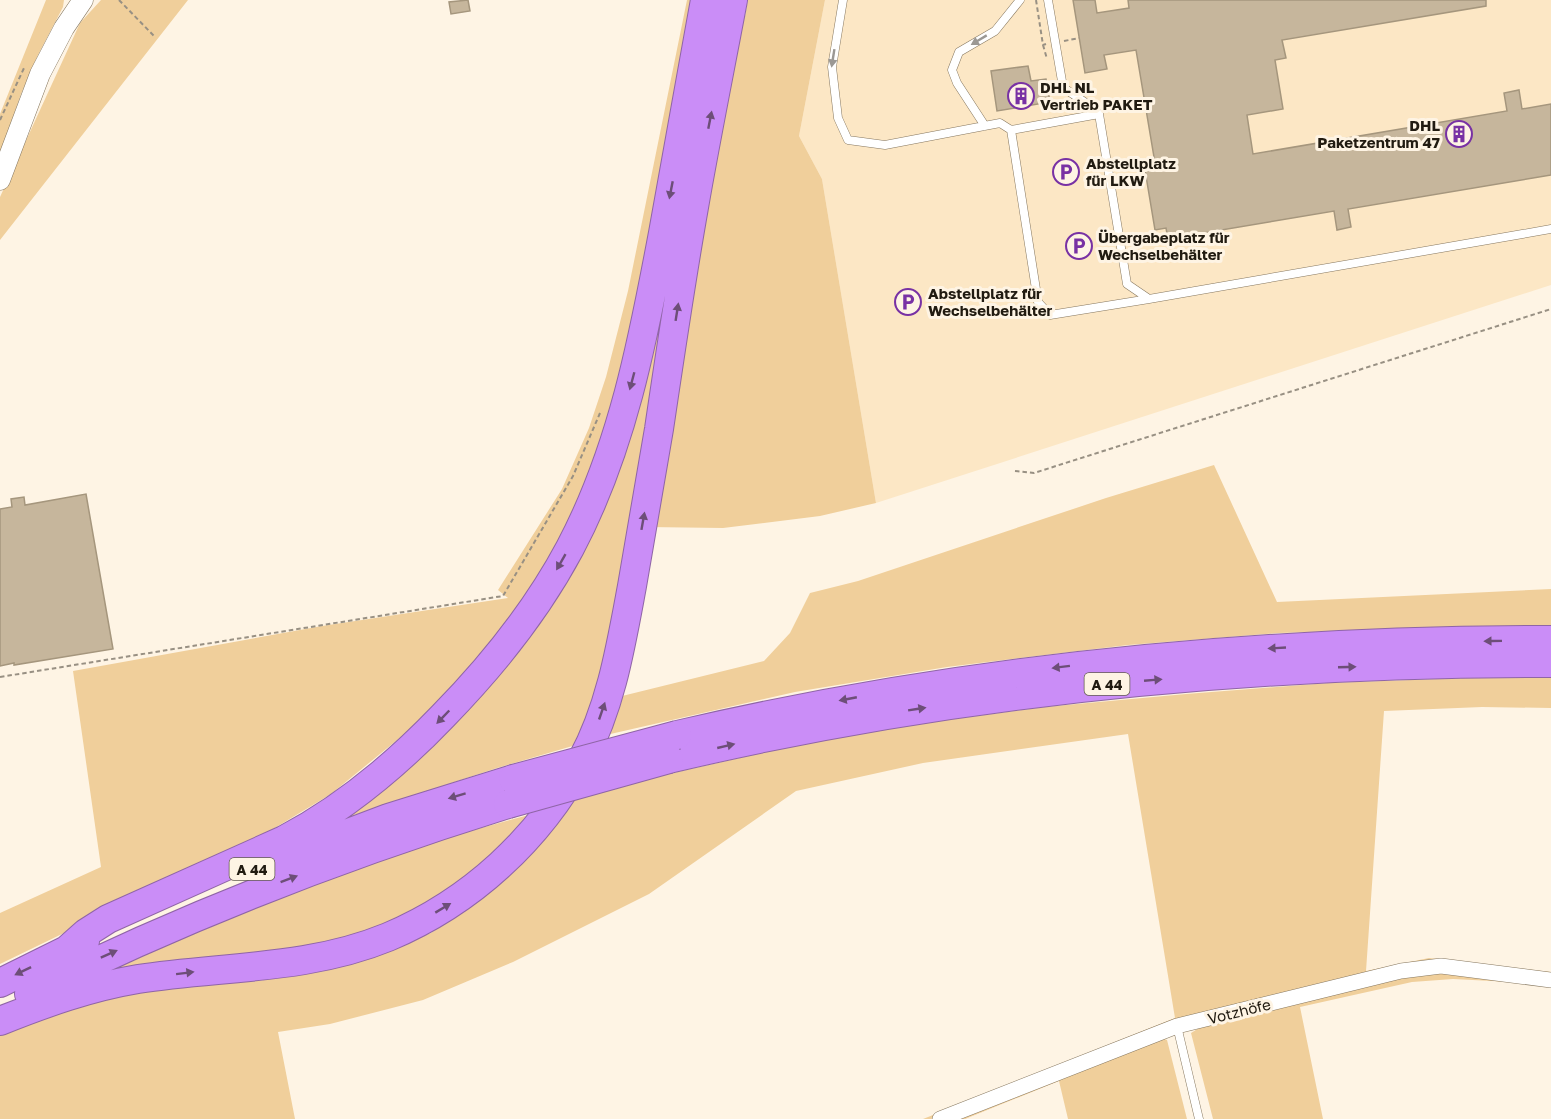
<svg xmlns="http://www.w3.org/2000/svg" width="1551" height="1119" font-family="'Golos Text',sans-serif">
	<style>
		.built { fill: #fce7c5 }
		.green { fill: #f0cf9b }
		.building { fill: #c6b69c; stroke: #a5967d; stroke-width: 1.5 }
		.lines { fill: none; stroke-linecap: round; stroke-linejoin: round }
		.service-casing { stroke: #86775f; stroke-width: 9 }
		.minor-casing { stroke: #86775f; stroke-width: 16 }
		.tertiary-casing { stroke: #86775f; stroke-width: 21 }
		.motorway-casing { stroke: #8f65a6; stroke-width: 30 }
		.path { stroke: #989083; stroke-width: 2; stroke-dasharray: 4.5 3; stroke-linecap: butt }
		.service { stroke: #fff; stroke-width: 8 }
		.minor { stroke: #fff; stroke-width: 15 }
		.tertiary { stroke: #fff; stroke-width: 20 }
		.motorway { stroke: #ca8df7; stroke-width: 28 }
		.motorway-bridge-casing { stroke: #8f65a6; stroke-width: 30; stroke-linecap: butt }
		.motorway-bridge { stroke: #ca8df7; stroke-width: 28 }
		.oneway { fill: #9b9894 }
		.oneway2 { fill: #6d4e78 }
		.labels { text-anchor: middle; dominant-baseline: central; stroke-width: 6; stroke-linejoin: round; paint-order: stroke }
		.shield { fill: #fef4e4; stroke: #635c50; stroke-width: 1.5 }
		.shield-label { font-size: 14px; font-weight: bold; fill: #211b11 }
		.poi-label { font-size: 15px; font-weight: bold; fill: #211b11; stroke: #fef4e4; text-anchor: start }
		.street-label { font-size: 15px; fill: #211b11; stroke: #fef4e4 }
	</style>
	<rect width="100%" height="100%" fill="#fef4e4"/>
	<path class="built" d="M825,0H1551V285L876,503L822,179L799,136Z"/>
	<path class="green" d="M46,0H64L63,7L38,55L21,94L0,155V114Z
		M101,0H188L0,240V197L80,23Z
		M687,0H697L645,305L581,497L550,557L511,618L463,681L413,727L331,794L250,843L0,964V913L101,867L73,671L322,626L508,598L498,590L562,489L589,428L606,377L628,291Z
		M748,0H825L799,136L822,179L876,503L820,516L723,528L647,527L740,29L745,16Z
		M659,328L664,329L609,638L591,707L576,745L497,768L321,826L513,644L653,352Z
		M1214,465L1277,602L1551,589V625L1279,633L1128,645L947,667L795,692L606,735L614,698L764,661L790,633L810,593L858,581L1106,498Z
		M1464,678H1551V708L1482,707L1384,711L1366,971L1429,958L1551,972V975L1441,962L1126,1040L932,1119H923L1175,1018L1128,734L923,763L796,791L649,894L513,962L423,1000L330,1024L278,1032L295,1119H0V1027L92,995L257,981L324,971L371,956L431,933L492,888L561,804L631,783L686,770L793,746L915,724L1044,707L1186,694L1328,683Z
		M529,815C479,874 417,917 343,940C315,949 282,950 253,954C205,960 157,965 108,971C244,908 384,852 529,815Z
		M1435,971L1551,984L1453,979L1412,982L1300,1007L1323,1119H1213L1191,1033L1207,1023Z
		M1159,1037L1167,1040L1187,1119H1068L1059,1081L965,1119H950Z"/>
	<path class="building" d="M468,0L470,11L451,14L449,2Z
		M1073,0H1095L1097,13L1129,8L1128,0H1486V6L1282,40L1286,58L1275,60L1283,109L1247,115L1253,154L1507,111L1504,93L1519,90L1522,109L1551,104V175L1348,209L1351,227L1337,230L1334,211L1168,239L1166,228L1155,230L1145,170L1156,169L1136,50L1104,55L1107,69L1085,73Z
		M1028,66L1031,81L1046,79L1050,102L997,111L991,71Z
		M86,494L113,649L14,665V663L0,666V509L12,507L11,499L24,497L25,505Z"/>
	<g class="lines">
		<defs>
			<path id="service" d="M843,0L832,67L838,118L848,140L885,145L1000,123L1011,130L1099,114
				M1048,0L1063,87C1075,97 1088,102 1099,114L1127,284L1149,299L1551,229
				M985,126L957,83L952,70L959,52L995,31L1020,0
				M1011,130L1038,302L1050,315L1149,299
				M1177,1026L1199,1119"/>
			<path id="minor" d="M940,1119L1177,1026L1401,971L1441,966L1551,980"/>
			<path id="tertiary" d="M0,180L40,74L64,28L83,0"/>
			<path id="motorway" d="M677,735C964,668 1257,640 1551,640
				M669,759C958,690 1254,663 1551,663
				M282,858L388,818L513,779
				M68,949L86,933L108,919L284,840C343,809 397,764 443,716C492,666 537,610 570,548C622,450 643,340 663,233C677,155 691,78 705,0
				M0,983L85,941
				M29,994C183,917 344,855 508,804
				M0,1021C45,1003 90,987 138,979C222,966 308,970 388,937C471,902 539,839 582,760C611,707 621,645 632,586C641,534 650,481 659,429C670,355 681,280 694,207C706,138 720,69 733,0"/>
		</defs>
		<use href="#service" class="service-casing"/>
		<use href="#minor" class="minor-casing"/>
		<use href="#tertiary" class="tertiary-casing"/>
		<use href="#motorway" class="motorway-casing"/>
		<path class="path" d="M119,0L155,37
			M1036,0L1043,45L1046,44
			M1064,41L1079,38
			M1043,45L1047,59
			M0,120L24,68
			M1015,471L1034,473L1551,309
			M0,677L503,596L573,476L600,413"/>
		<use href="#service" class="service"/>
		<use href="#minor" class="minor"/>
		<use href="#tertiary" class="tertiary"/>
		<use href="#motorway" class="motorway"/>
		<defs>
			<path id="motorway-bridge" d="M513,779L677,735
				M508,804L669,759"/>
		</defs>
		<use href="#motorway-bridge" class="motorway-bridge-casing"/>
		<use href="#motorway-bridge" class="motorway-bridge"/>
	</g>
	<defs><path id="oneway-solid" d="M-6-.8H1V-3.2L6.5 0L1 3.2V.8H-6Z" transform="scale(1.5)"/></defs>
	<g class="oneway">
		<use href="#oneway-solid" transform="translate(979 40) rotate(149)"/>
		<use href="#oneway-solid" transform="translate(833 58) rotate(99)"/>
	</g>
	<g class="oneway2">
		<use href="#oneway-solid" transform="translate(710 120) rotate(-79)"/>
		<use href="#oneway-solid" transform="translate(671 190) rotate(101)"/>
		<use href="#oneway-solid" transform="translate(677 312) rotate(-81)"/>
		<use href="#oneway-solid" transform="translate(632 381) rotate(105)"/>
		<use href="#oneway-solid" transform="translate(643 521) rotate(-80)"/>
		<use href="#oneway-solid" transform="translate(561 562) rotate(120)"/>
		<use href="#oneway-solid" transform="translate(1493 641) rotate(179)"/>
		<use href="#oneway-solid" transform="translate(1277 648) rotate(177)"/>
		<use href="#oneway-solid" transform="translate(1061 667) rotate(173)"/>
		<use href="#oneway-solid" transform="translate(1347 667) rotate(-2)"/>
		<use href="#oneway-solid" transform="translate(1153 680) rotate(-5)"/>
		<use href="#oneway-solid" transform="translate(848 699) rotate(169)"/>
		<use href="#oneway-solid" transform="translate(917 709) rotate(-9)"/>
		<use href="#oneway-solid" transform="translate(602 711) rotate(-71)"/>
		<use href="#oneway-solid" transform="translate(443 717) rotate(134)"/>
		<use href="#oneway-solid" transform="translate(726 746) rotate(-13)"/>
		<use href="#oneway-solid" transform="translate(457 796) rotate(163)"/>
		<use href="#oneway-solid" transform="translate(289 879) rotate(-21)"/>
		<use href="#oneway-solid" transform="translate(443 908) rotate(-31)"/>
		<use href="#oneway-solid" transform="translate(109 954) rotate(-24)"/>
		<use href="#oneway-solid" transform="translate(23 971) rotate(154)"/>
		<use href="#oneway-solid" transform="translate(185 973) rotate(-7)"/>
	</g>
	<defs>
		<symbol id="building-ring" viewBox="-11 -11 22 22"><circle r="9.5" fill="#fef4e4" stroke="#7831a4" stroke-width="1.5"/><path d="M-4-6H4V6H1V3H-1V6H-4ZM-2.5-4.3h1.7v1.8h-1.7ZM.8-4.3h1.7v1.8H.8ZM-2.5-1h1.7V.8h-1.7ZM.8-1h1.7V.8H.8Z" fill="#7831a4"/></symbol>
		<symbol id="parking-ring" viewBox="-11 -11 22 22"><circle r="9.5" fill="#fef4e4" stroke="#7831a4" stroke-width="1.5"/><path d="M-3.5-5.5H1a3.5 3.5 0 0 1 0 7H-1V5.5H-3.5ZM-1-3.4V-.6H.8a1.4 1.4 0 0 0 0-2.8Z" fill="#7831a4"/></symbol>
	</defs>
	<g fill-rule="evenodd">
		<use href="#building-ring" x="1006" y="81" width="30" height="30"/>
		<use href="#building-ring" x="1444" y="119" width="30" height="30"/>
		<use href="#parking-ring" x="1051" y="157" width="30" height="30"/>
		<use href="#parking-ring" x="1064" y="231" width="30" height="30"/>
		<use href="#parking-ring" x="893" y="287" width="30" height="30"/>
	</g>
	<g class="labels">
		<g class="shield">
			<rect x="1084.5" y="673" width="45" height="22" rx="4.5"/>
			<rect x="229.5" y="858" width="45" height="22" rx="4.5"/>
		</g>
		<g class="shield-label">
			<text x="1107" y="684">A 44</text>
			<text x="252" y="869">A 44</text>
		</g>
		<g class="poi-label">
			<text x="1040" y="87">DHL NL<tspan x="1040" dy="17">Vertrieb PAKET</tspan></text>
			<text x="1440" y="125" text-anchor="end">DHL<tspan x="1440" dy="17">Paketzentrum 47</tspan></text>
			<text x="1086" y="163">Abstellplatz<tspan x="1086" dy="17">für LKW</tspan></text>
			<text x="1098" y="237">Übergabeplatz für<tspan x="1098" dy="17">Wechselbehälter</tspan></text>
			<text x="928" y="293">Abstellplatz für<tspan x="928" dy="17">Wechselbehälter</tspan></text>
		</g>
		<g class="street-label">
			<text transform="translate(1239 1011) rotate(-14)">Votzhöfe</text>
		</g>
	</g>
</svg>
